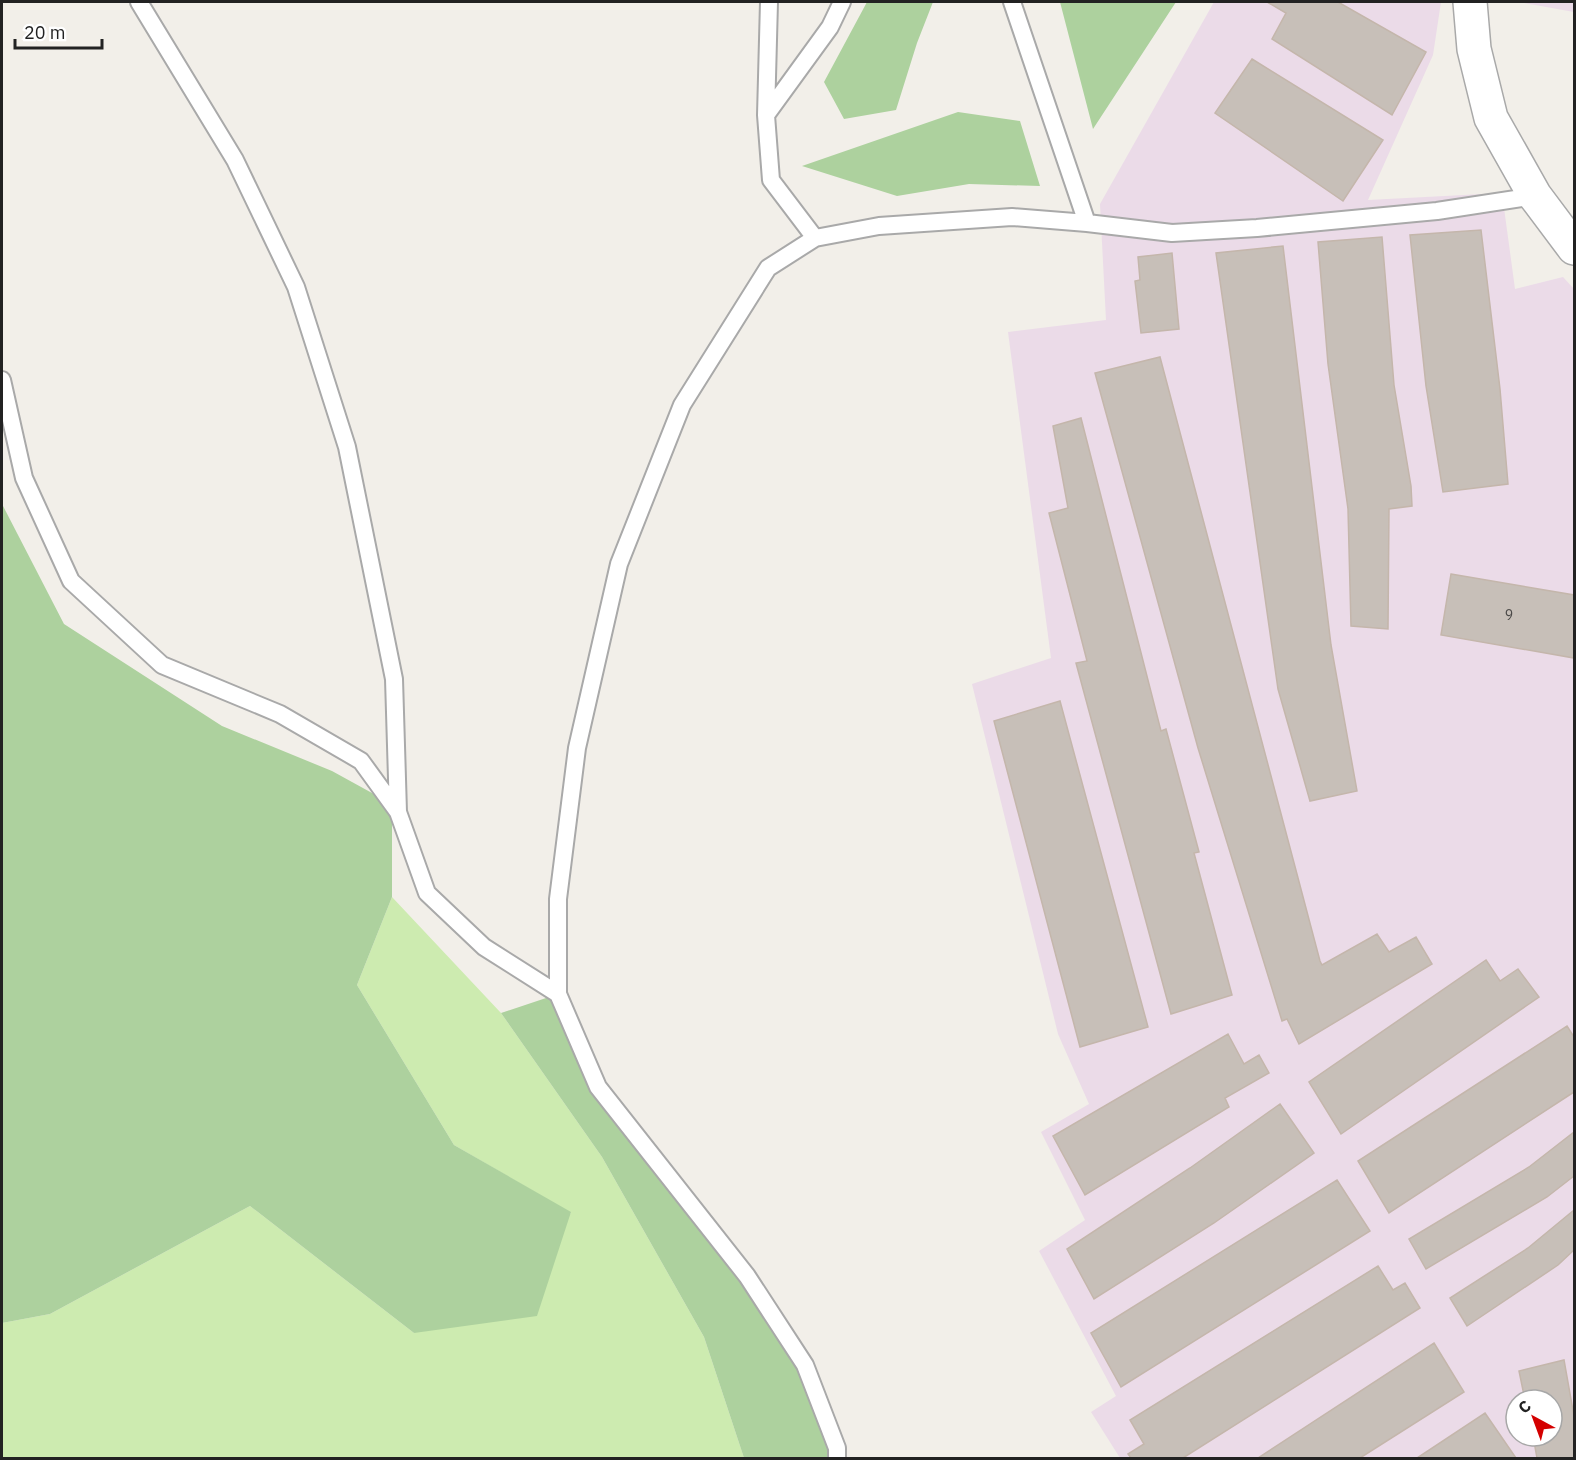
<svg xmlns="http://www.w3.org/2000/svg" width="1576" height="1460" font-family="'IBM Plex Sans',sans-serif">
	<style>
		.industrial { fill: #ebdbe8; fill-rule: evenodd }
		.grass { fill: #cdebb0 }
		.forest { fill: #add19e }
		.building { fill: #c7bfb8; stroke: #c4b6ab; stroke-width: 1.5 }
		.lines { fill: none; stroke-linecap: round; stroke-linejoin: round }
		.service-casing { stroke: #a9a9a9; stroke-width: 20 }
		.minor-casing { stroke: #a9a9a9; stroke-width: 36 }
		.service { stroke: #fff; stroke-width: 16 }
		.minor { stroke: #fff; stroke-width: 33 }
		.labels { text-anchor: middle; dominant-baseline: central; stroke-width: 6; stroke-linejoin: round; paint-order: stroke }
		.number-label { font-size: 14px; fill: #4b4948 }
	</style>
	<rect width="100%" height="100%" fill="#f2efe9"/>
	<path class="industrial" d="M1214,2H1441L1433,55L1368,200L1502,193L1515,289L1563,277L1574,289V1458H1120L1091,1412L1116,1396L1039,1251L1085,1220L1041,1132L1089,1104L1058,1034L972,684L1051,658L1008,332L1106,320L1100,204ZM1516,1400H1552V1436H1516Z
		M1524,2H1574V12L1524,3Z"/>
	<path class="grass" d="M392,897L501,1013L602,1157L704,1337L744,1458H2V1323L50,1314L250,1206L414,1333L571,1213L454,1145L357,985Z"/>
	<path class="forest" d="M867,2H933L917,43L896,110L844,119L824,82Z
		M1060,2H1176L1093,129Z
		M958,112L1020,121L1040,186L969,184L897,196L802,166Z
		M2,504L64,624L222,726L332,771L392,804V897L357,985L454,1145L571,1212L537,1316L414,1333L250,1206L50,1314L2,1323Z
		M558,994L598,1087L805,1365L837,1458H744L704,1337L602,1157L501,1013Z"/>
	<path class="building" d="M1267,2H1338L1426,52L1392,115L1272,39L1286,13Z
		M1252,59L1383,140L1343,201L1215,113Z
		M1481,230L1500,389L1508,484L1443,492L1426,386L1410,235Z
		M1382,237L1394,385L1411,486L1412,506L1389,509L1388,629L1351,626L1348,509L1328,364L1318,242Z
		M1283,246L1331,645L1357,791L1310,801L1278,689L1216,253Z
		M1172,253L1179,329L1141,333L1135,281L1140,280L1138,257Z
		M1160,357L1320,961L1322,965L1377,934L1389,952L1416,937L1432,964L1299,1044L1287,1019L1282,1021L1198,748L1095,373Z
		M1081,418L1161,731L1166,729L1199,852L1194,853L1232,995L1171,1014L1076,663L1087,661L1049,513L1068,508L1053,426Z
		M1451,574L1574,595V658L1441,635Z
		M1060,701L1148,1027L1080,1047L994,721Z
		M1486,960L1500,981L1518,969L1539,997L1341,1134L1309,1082Z
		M1567,1026L1574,1037V1092L1389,1213L1358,1161Z
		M1228,1034L1244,1064L1259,1055L1269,1073L1225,1098L1229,1107L1085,1195L1053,1136Z
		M1280,1104L1314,1153L1214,1223L1094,1299L1067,1249L1190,1168Z
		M1574,1132V1176L1547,1197L1426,1269L1409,1239L1529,1167Z
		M1337,1180L1370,1231L1121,1387L1091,1333Z
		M1574,1210V1250L1558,1265L1467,1326L1450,1298L1528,1248Z
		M1378,1266L1393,1290L1405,1283L1420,1308L1183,1458H1131L1128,1454L1144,1444L1130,1420Z
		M1434,1343L1464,1392L1360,1458H1258Z
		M1564,1360L1574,1416V1458H1537L1533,1436H1552V1400H1525L1519,1371Z
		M1485,1413L1516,1458H1417Z"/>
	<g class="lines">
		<defs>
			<path id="service" d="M139,2L235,160L296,287L347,447L394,679L398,812
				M1012,2L1087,223
				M766,115L769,2
				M815,238L771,180L766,115L830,27L842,2
				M2,380L24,478L71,581L162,665L280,714L361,761L398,812L427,893L484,947L558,994
				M837,1458V1448L805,1365L747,1276L598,1087L558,994V899L577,748L619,564L682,405L768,268L815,238L879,226L1012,217L1087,223L1172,233L1257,228L1437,211L1535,196"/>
			<path id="minor" d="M1470,2L1474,49L1491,118L1535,196L1574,248"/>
		</defs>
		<use href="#service" class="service-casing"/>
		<use href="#minor" class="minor-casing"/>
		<use href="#service" class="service"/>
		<use href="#minor" class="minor"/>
	</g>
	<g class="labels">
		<g class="number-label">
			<text x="1509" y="615">9</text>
		</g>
	</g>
	<rect width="1576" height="1460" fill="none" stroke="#222222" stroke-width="6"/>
	<g transform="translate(1534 1418) rotate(319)"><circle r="28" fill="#ffffff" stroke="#a7a7a7" stroke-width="1.5"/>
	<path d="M0-4.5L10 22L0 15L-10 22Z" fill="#d40000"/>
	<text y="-9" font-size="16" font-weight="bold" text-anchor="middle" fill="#222222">С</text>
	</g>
	<path d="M15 39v9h87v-9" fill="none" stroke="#222222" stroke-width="3"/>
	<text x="24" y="39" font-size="18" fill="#222222" stroke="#ffffff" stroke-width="4.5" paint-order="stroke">20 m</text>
</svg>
